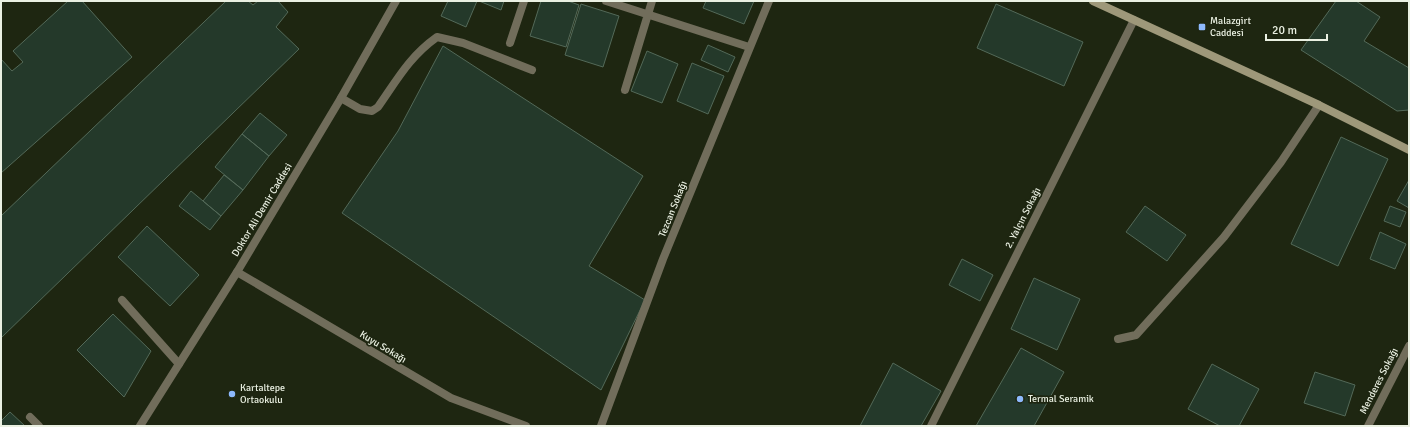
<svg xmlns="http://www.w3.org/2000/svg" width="1410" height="427" font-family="Signika,sans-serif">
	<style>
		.building { fill: #24392a; stroke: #536958 }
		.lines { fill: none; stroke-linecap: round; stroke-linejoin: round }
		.service { stroke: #716d5b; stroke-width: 8 }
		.minor { stroke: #716d5b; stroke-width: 8 }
		.tertiary { stroke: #716d5b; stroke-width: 8 }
		.secondary { stroke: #9e987a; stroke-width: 8 }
		.poi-dot { fill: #8db9fc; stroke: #1e2611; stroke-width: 1.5 }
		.labels { text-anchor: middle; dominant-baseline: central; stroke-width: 3.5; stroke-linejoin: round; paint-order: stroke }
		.poi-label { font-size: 10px; fill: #eaf0e2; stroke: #1e2611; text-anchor: start }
		.street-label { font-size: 10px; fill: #eaf0e2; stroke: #1e2611 }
	</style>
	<rect width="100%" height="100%" fill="#1e2611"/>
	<path class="building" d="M68,1H82L132,57L1,173V59L12,71L23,62L13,51Z
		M226,1H248L253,5L258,1H278L288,12L276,27L299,49L1,338V216Z
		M448,1H477L466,27L441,16Z
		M479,1H504L501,10Z
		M541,1H568L579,5L566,47L530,36Z
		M706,1H754L744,24L703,8Z
		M1336,1H1356L1380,17L1364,41L1409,68V110L1397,111L1301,50Z
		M581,4L619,16L603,67L565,55Z
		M996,4L1083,42L1064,86L977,48Z
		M708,45L735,57L728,72L701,60Z
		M443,46L643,176L589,266L645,300L601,390L342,213L398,131Z
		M647,51L678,64L662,103L631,91Z
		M692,63L724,76L708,114L677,101Z
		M260,113L287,135L269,156L242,134Z
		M242,134L269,156L243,190L215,167Z
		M1341,137L1388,159L1338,266L1291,244Z
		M224,175L243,190L221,216L203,201Z
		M1409,180V208L1397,201Z
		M191,191L221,216L210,230L179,206Z
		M1145,206L1186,235L1167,261L1126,232Z
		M1390,206L1406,212L1400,227L1384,221Z
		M147,226L199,275L170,306L118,257Z
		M1380,232L1406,244L1395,269L1370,259Z
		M962,259L993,275L980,301L949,285Z
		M1034,278L1080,299L1057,350L1011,329Z
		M113,314L151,351L124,397L77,350Z
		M1021,348L1064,372L1034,426H976Z
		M893,363L941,391L921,426H860Z
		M1212,364L1259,389L1239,426H1220L1188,409Z
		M1315,372L1355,385L1345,416L1304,403Z
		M10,412L25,426H1V421Z"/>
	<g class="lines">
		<path class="service" d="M341,98L360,109L372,111L378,107C397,80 409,57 437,37L463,43L532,70
			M1118,339L1136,335L1224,237L1281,162L1319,105"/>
		<path class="minor" d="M606,1L749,47
			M510,43L524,1
			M625,90L652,1
			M237,272L451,398L526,426
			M122,300L179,364
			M30,417L39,426
			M931,426L1134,20
			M1368,426L1409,346"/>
		<path class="tertiary" d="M140,426L237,272L341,98L396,1
			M601,426L663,259L769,1"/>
		<path class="secondary" d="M1093,1L1319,105L1409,150"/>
	</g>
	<g class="poi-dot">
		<rect x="1198" y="23" width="8" height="8" rx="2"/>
		<circle cx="232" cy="394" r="4"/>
		<circle cx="1020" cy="399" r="4"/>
	</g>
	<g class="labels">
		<g class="poi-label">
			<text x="1210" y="21">Malazgirt<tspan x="1210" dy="12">Caddesi</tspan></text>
			<text x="240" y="388">Kartaltepe<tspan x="240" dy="12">Ortaokulu</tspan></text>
			<text x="1028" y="399">Termal Seramik</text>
		</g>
		<g class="street-label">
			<text transform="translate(673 209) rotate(-68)">Tezcan Sokağı</text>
			<text transform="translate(262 210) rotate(-59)">Doktor Ali Demir Caddesi</text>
			<text transform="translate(1023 218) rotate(-63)">2. Yalçın Sokağı</text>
			<text transform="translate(383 347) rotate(31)">Kuyu Sokağı</text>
			<text transform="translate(1379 381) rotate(-63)">Menderes Sokağı</text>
		</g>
	</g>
	<rect width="1410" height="427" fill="none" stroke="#eaf0e2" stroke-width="4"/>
	<path d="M1266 34v6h61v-6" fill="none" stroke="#eaf0e2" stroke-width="2"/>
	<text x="1272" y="34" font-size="12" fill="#eaf0e2" stroke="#1e2611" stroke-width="3" paint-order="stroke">20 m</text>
</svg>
